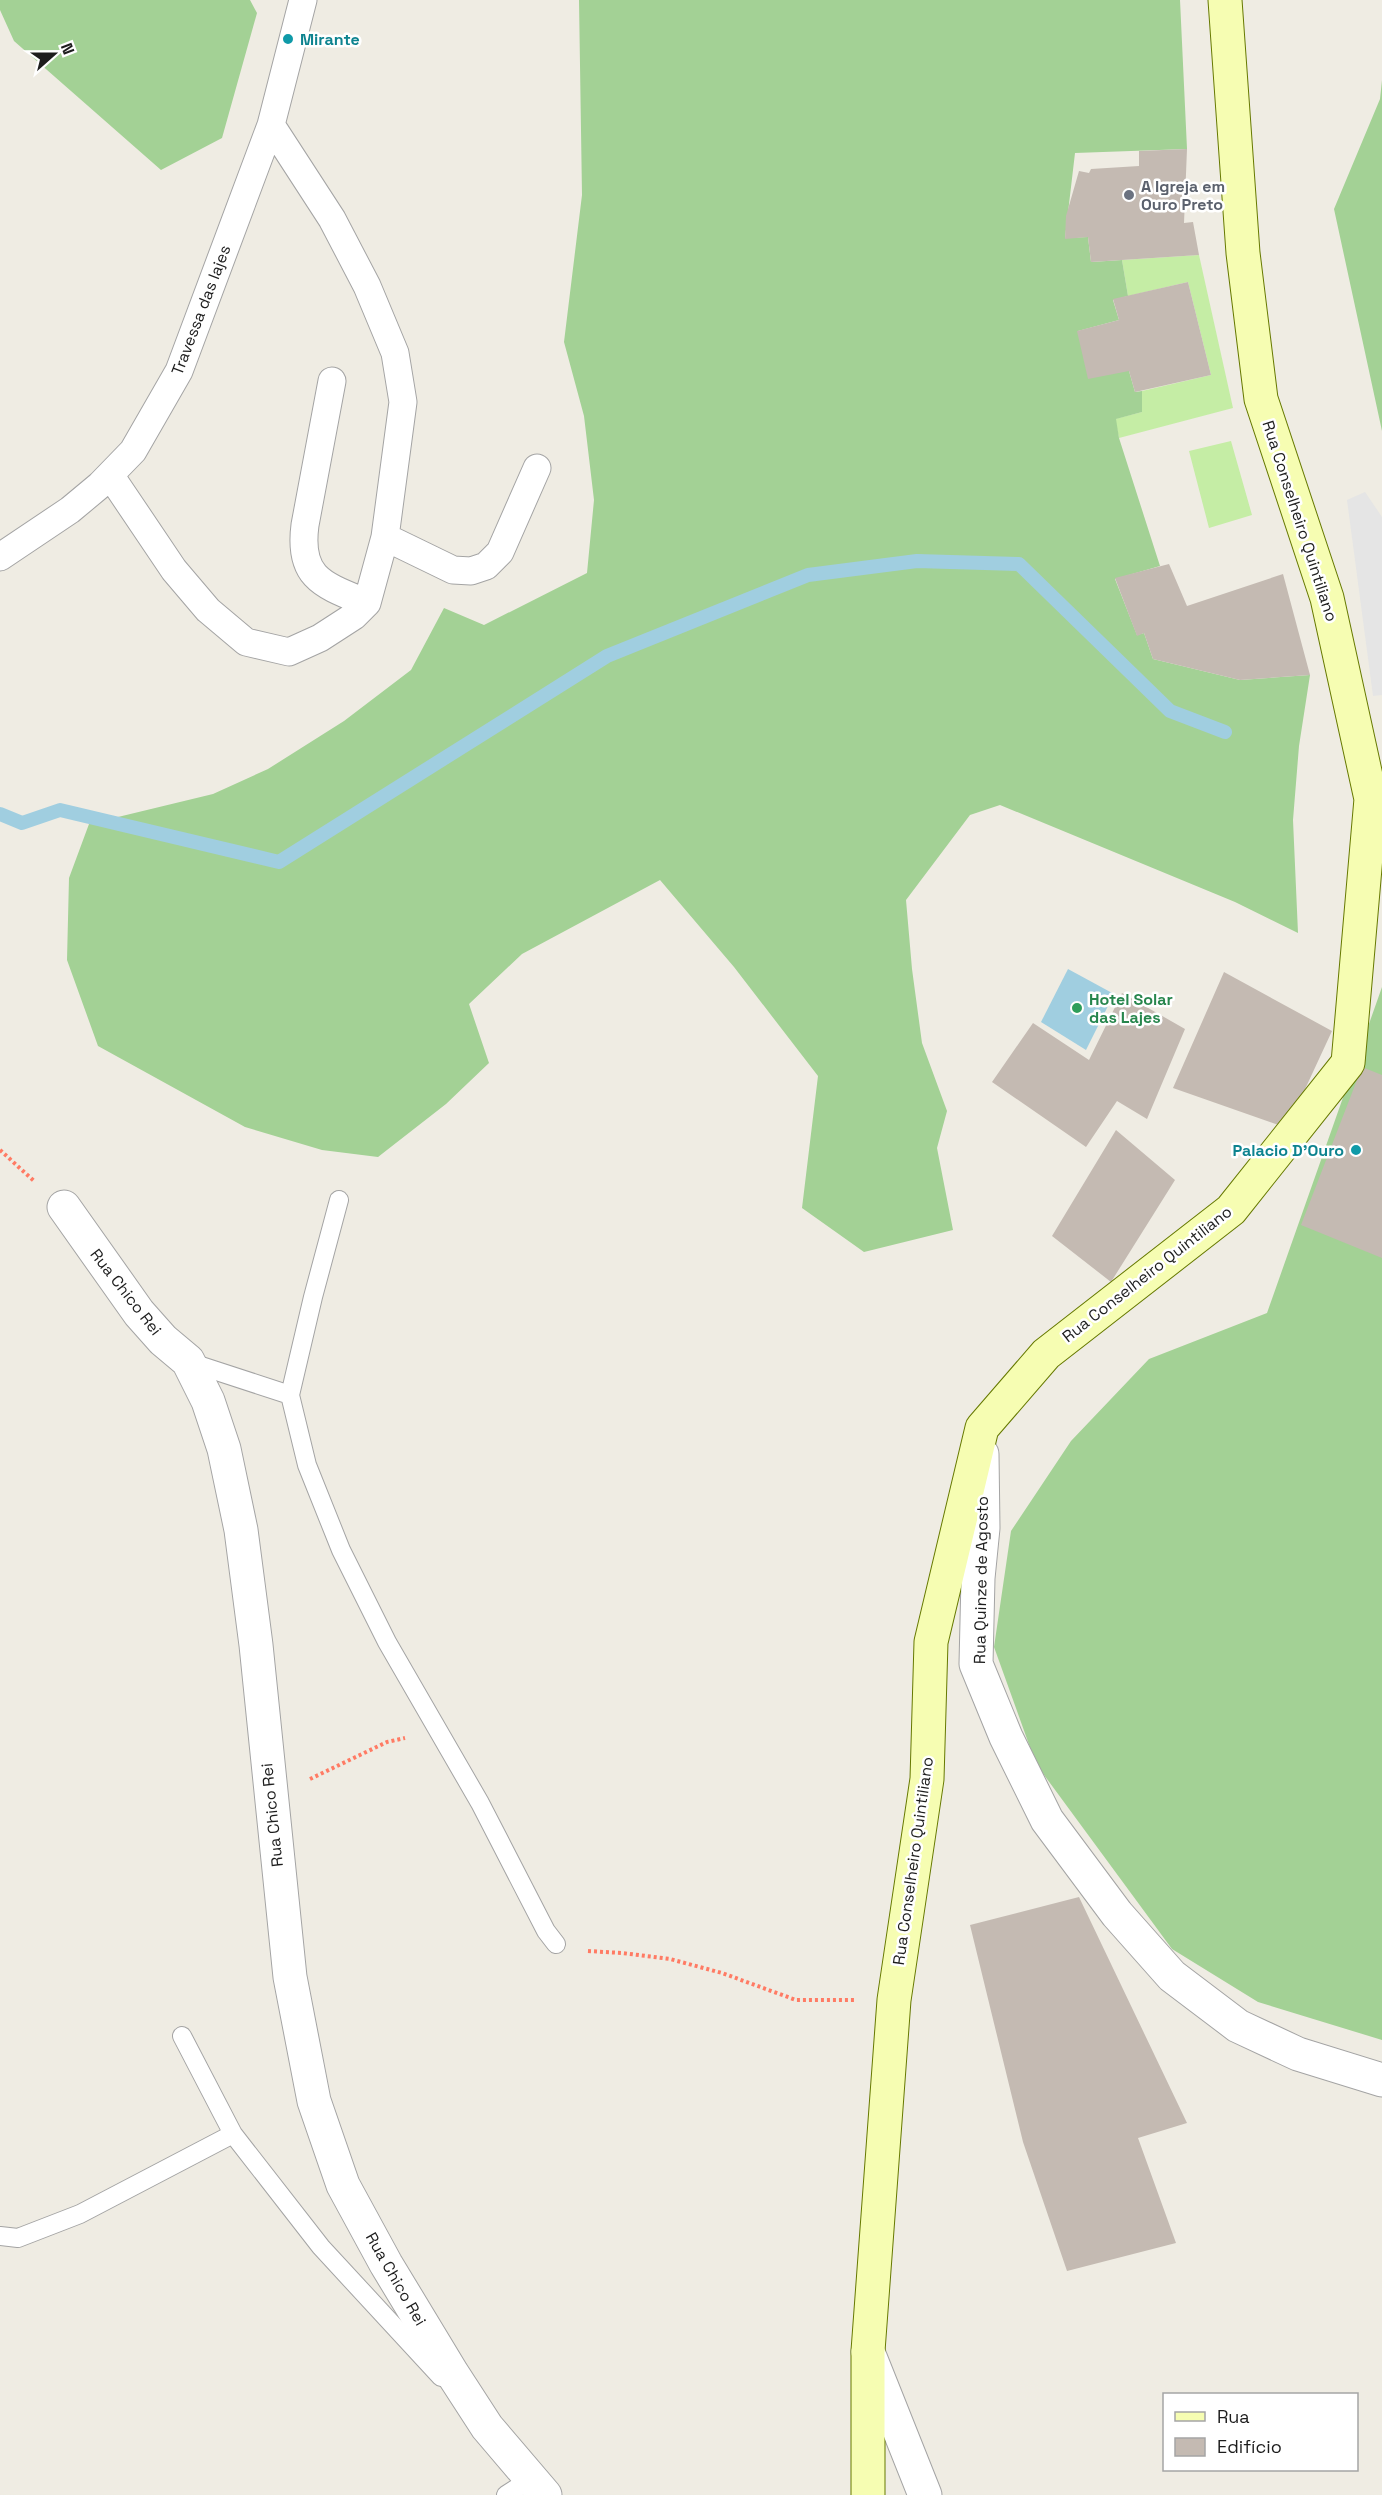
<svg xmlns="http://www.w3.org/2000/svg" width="1382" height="2495" font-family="'Space Grotesk',sans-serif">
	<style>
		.grass { fill: #c5eda5 }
		.forest { fill: #a3d195 }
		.parking { fill: #e5e5e5 }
		.water { fill: #a0cee0 }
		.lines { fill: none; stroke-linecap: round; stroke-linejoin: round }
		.stream { stroke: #a0cee0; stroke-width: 14 }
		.building { fill: #c4bab2 }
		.service-casing { stroke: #a4a4a4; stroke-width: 20 }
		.pedestrian-casing { stroke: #a4a4a4; stroke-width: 29 }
		.minor-casing { stroke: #a4a4a4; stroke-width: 35 }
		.tertiary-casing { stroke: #a4a4a4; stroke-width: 35 }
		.secondary-casing { stroke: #667900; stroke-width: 35 }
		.path { stroke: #ff7b64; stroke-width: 4; stroke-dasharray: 3 3; stroke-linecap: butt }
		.service { stroke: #fff; stroke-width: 18 }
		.pedestrian { stroke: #fff; stroke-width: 27 }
		.minor { stroke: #fff; stroke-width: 33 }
		.tertiary { stroke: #fff; stroke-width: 33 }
		.secondary { stroke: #f6fdb2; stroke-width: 33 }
		.culture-dot { fill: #0f9aa8; stroke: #fff; stroke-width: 2 }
		.worship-dot { fill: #6b7280; stroke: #fff; stroke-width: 2 }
		.leisure-dot { fill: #2e9e5b; stroke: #fff; stroke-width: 2 }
		.labels { text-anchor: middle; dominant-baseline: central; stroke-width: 5; stroke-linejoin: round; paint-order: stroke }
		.culture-label { font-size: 16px; font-weight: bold; fill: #0d838f; stroke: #fff; text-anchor: start }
		.worship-label { font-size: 16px; font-weight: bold; fill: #5b616d; stroke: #fff; text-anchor: start }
		.street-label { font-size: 16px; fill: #1d1d1d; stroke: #fff }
		.leisure-label { font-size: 16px; font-weight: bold; fill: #27864d; stroke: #fff; text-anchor: start }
	</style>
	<rect width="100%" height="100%" fill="#efece3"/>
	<path class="grass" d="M1199,255L1233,408L1119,438L1115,419L1142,412V391L1211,375L1188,282L1128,296L1122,260Z
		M1231,441L1252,515L1209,528L1189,451Z"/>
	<path class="forest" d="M0,0H250L257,13L222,138L161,170L14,41L0,10Z
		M579,0H1180L1187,149L1075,153L1065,238L1088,237L1091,262L1122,260L1128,296L1113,300L1119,320L1078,331L1129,371L1135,392L1142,391V412L1116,419L1119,438L1160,566L1115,579L1137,635L1144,633L1153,659L1240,680L1310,675L1299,746L1293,820L1298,933L1235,902L1000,805L970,815L906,900L912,969L922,1043L947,1111L937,1148L953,1230L864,1252L802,1208L818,1076L734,967L660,880L522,954L469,1004L489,1063L446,1104L378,1157L322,1150L245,1127L98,1046L67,960L69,878L89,824L213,794L268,769L344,721L411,670L444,608L484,625L587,573L594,500L584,416L564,342L582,195Z
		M1382,80V431L1334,209L1380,99Z
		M1382,987V2040L1258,2002L1172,1949L1036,1764L994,1647L1011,1531L1071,1441L1149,1359L1267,1313Z"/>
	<path class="parking" d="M1365,492L1382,517V695L1373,696L1347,500Z"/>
	<path class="water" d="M1068,969L1114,994L1086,1050L1041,1022Z"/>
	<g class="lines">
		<path class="stream" d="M0,814L22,823L60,810L279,862L607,656L808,575L917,561L1019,564L1170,711L1225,732"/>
	</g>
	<path class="building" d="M1187,149L1184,223L1193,222L1199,255L1091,262L1088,237L1065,239L1066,216L1079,171L1089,173L1091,169L1139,166V151Z
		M1188,282L1211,375L1135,392L1129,371L1088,379L1077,331L1119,320L1113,299Z
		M1169,564L1187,606L1283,574L1310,675L1240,680L1153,659L1144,633L1137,636L1115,578Z
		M1224,972L1332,1031L1287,1128L1173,1088Z
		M1122,993L1185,1029L1147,1119L1117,1101L1086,1147L992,1082L1033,1023L1089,1060Z
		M1362,1067L1382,1075V1258L1301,1225Z
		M1116,1130L1175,1180L1111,1282L1052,1236Z
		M1079,1897L1187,2123L1138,2138L1176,2243L1067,2271L1023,2142L970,1925Z"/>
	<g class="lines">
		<defs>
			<path id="service" d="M339,1200L313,1297L290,1395L307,1465L341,1550L387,1642L480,1803L546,1931L556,1944
				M189,1362L290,1395
				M182,2036L233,2134L321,2247L441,2377
				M0,2236L18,2238L80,2214L233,2134
				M506,2495L531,2479"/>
			<path id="pedestrian" d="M332,381L305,525C298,578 323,585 367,603
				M110,475L174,570L208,610L246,642L289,652L320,638L354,616L367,603L385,537L403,402L395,353L367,286L332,219L271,125
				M385,537L453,570L471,571L486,566L500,552L537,468
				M0,557L70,510L100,485L133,451L179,371L271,125L303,0"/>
			<path id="minor" d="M64,1207L139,1313L163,1340L188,1361L208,1401L224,1449L241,1530L256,1645L290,1977L314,2101L343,2185L386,2264L452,2373L487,2427L545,2495
				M868,2352L925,2495"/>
			<path id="tertiary" d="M982,1454L983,1528L978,1578L976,1664L1006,1737L1047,1820L1117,1914L1172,1976L1238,2026L1298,2054L1382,2080"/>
			<path id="secondary" d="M868,2495V2351L894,2000L927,1779L931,1642L982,1428L1046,1354L1231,1210L1348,1063L1371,799L1327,598L1261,399L1243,253L1225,0"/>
		</defs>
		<use href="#service" class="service-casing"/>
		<use href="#pedestrian" class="pedestrian-casing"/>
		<use href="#minor" class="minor-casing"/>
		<use href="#tertiary" class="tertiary-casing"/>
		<use href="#secondary" class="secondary-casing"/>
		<path class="path" d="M0,1150L34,1181
			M310,1779L387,1742L405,1738
			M588,1951L622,1953L670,1959L722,1973L796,2000H855"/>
		<use href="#service" class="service"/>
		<use href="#pedestrian" class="pedestrian"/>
		<use href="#minor" class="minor"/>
		<use href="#tertiary" class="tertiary"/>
		<use href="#secondary" class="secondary"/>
	</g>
	<g class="culture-dot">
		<circle cx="288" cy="39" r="6"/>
		<circle cx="1356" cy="1150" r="6"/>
	</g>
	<circle class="worship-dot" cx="1129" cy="195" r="6"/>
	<circle class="leisure-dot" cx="1077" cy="1008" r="6"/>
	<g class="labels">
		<g class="culture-label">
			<text x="300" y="39">Mirante</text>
			<text x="1344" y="1150" text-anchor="end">Palacio D'Ouro</text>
		</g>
		<g class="worship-label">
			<text x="1141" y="186">A Igreja em<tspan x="1141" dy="18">Ouro Preto</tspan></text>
		</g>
		<g class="street-label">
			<text transform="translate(201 310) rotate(-69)">Travessa das lajes</text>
			<text transform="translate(1300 521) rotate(72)">Rua Conselheiro Quintiliano</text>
			<text transform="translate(1147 1274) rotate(-38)">Rua Conselheiro Quintiliano</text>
			<text transform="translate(126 1292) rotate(52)">Rua Chico Rei</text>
			<text transform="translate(981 1580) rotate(-89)">Rua Quinze de Agosto</text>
			<text transform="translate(272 1815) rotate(-96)">Rua Chico Rei</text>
			<text transform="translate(913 1861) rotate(-82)">Rua Conselheiro Quintiliano</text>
			<text transform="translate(396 2279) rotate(60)">Rua Chico Rei</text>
		</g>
		<g class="leisure-label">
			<text x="1089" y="999">Hotel Solar<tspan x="1089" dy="18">das Lajes</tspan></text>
		</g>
	</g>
	<rect x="1163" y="2393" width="195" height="78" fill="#ffffff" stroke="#a5a5a5" stroke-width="1.5"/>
	<rect x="1175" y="2412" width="30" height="9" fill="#f6fdb2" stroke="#a5a5a5" stroke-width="1.5"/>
	<text x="1217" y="2423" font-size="18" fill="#1d1d1d">Rua</text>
	<rect x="1175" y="2438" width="30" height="18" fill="#c4bab2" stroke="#a5a5a5" stroke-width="1.5"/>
	<text x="1217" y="2453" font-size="18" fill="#1d1d1d">Edifício</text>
	<g transform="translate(54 54) rotate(69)" stroke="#ffffff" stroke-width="4.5" paint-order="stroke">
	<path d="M0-4.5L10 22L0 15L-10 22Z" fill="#1d1d1d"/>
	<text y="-9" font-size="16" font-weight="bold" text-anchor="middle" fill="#1d1d1d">N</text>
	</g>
</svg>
